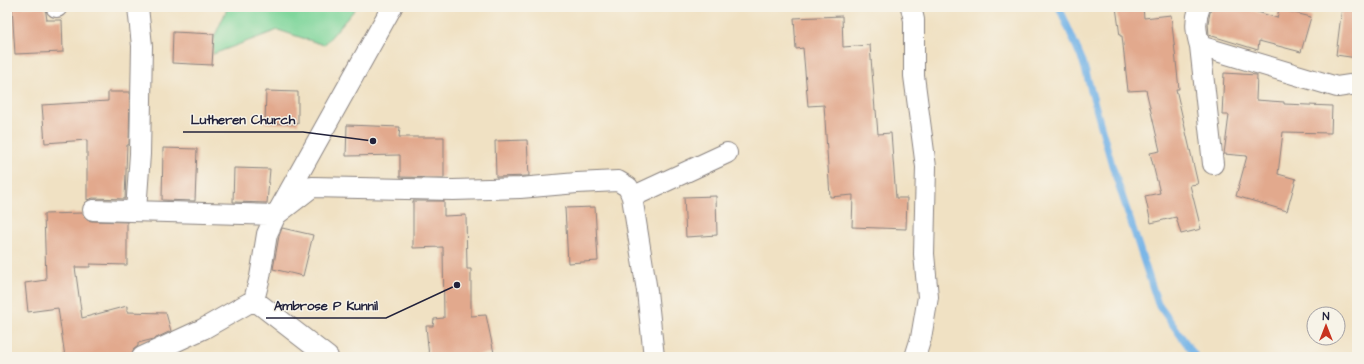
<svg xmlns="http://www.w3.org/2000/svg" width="1364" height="364" font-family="'Architects Daughter',sans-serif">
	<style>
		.green { fill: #7fd69b; stroke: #507c6b }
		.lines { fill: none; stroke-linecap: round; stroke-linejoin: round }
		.stream { stroke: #73b3e7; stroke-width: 7 }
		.building { fill: #e2a98d }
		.street-casing { stroke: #89827f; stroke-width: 22 }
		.street { stroke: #fff; stroke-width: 20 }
		.leader { fill: none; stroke: #22223b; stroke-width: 1.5 }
		.callout-dot { fill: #22223b; stroke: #f7f3e8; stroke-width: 1.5 }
		.callout-label { font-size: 13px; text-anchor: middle; font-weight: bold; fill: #22223b; stroke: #f7f3e8; stroke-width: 3; stroke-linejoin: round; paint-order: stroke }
	</style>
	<rect width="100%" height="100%" fill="#f7f3e8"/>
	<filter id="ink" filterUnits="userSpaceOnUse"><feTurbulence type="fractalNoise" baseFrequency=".025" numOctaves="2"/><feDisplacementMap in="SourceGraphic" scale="8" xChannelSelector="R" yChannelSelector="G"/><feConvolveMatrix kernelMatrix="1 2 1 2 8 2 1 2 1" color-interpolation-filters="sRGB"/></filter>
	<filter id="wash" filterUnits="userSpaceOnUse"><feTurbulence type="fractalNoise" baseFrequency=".012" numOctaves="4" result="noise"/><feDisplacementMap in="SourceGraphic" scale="16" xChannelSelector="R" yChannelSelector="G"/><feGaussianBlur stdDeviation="0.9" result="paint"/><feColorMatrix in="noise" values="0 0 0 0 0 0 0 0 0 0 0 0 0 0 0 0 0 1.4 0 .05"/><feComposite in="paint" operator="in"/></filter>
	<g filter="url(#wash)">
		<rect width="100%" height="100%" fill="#f0e1c3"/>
		<path class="green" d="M228,7H357L324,45L278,30L205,57Z"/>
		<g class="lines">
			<path class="stream" d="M1059,7L1083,62L1112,165L1158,304L1196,357"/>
		</g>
		<g id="blocks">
			<path class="building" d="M12,7H45L47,20H62L63,52L15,54Z
				M1116,7H1143L1144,18L1171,15L1179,89H1176L1198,184L1190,185L1201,229L1181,234L1176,217L1151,223L1145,196L1160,193L1150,153L1160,151L1146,90L1128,91L1122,36H1120Z
				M1211,7H1241L1277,18L1279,9L1311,17L1301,52L1259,41L1258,50L1209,35L1208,23Z
				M1342,7H1357V58L1336,55Z
				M842,16L843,47L870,45L875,110H876L878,134L891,133L896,198H907L906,229L852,227L853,195L830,197L824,105L808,106L803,48L796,49L794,18Z
				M173,32L214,34L212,65L172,63Z
				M1224,73L1257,75L1256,100L1284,102V104L1332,106L1331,133L1283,132L1278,174L1296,179L1287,211L1236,196L1247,156L1224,154L1229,115H1222Z
				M266,91L298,92V124L265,123Z
				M108,92H130L129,145H127L125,199L93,198L87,200V140L45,143L42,105L108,101Z
				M347,125L400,127L399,137H444V178L400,177V155L346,156Z
				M527,140L529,176L496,177L495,141Z
				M163,148L197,149L195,201L162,200Z
				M234,168L270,169L267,203L233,202Z
				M716,196L717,235L686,237L684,197Z
				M413,201H444V216L466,215L467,269H471V316L486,315L494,353L466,357H429L426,326H433L434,319L444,318L443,247L413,248Z
				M595,207L598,261L568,263L565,208Z
				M82,213L87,220L92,221L127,222V265L90,264V267H75L82,318L127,306V312L166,313L171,331L154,339L138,343V346L133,350L131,357H65L58,308L28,312L25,283L46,280L44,214Z
				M282,228L313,235L303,276L273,269L279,236Z"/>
		</g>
	</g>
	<g filter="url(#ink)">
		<use href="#blocks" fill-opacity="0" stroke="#89827f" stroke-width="1"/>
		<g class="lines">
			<defs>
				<path id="street" d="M56,7H57
					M911,7L914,20V76L926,167L924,254L928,297L921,338L915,357
					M1200,7C1194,21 1196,32 1200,46L1337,87L1357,84
					M1200,46L1213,164
					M632,197L727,153
					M93,210L276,215L312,187L453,190L520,188L577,183L618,181L628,187L632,197L647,291L654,357
					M136,211L140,154L142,46L138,7
					M254,300L328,357
					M142,357L203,329L254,300L260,277L267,234L276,215L392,7"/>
			</defs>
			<use href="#street" class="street-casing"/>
			<use href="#street" class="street"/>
		</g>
	</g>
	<path class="leader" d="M373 141L303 132H183M457 285L386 318H266"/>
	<g class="callout-dot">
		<circle cx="373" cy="141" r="4"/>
		<circle cx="457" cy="285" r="4"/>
	</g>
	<g class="callout-label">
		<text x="243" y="124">Lutheren Church</text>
		<text x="326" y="310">Ambrose P Kunnil</text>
	</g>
	<rect width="1364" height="364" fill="none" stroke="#f7f3e8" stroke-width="24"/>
	<g transform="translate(1326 326)"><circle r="19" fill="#f7f3e8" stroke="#a29fa3"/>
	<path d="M0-3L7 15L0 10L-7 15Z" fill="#c8321e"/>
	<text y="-6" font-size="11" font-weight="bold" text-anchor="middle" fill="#22223b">N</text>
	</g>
</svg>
